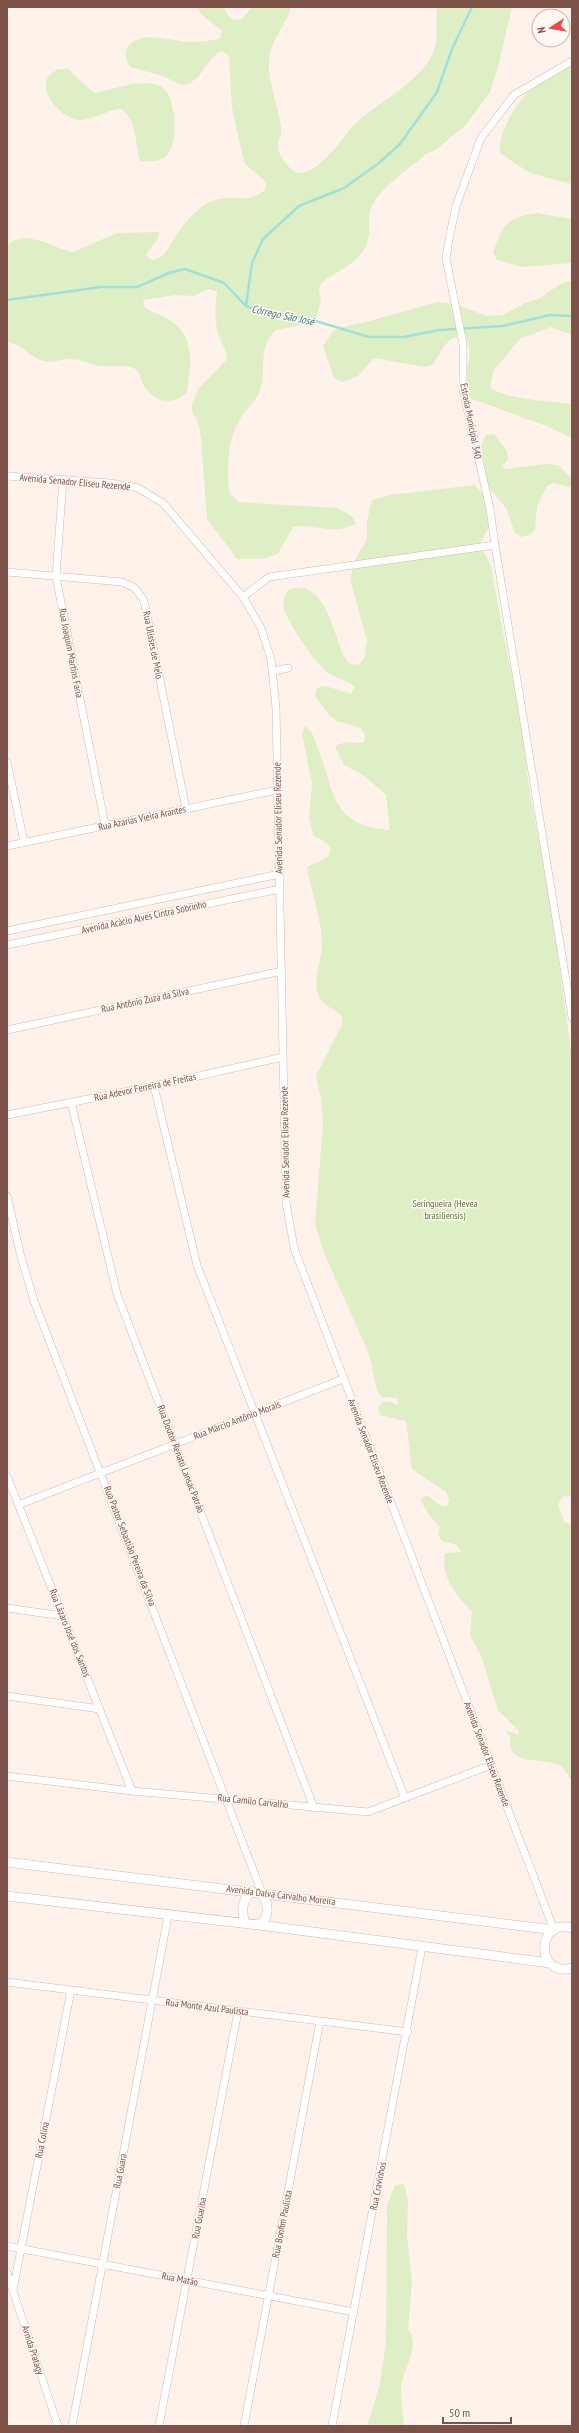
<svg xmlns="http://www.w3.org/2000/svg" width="579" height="2433" font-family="'PT Sans Narrow',sans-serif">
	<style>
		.green { fill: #dfefc5 }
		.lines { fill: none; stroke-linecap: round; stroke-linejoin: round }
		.stream { stroke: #a0dfdb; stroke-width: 2.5 }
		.minor-casing { stroke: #d5b8b0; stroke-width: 8 }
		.tertiary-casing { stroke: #d5b8b0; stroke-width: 10 }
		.minor { stroke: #fff; stroke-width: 7 }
		.tertiary { stroke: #fff; stroke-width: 9 }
		.labels { text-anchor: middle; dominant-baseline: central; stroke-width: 3; stroke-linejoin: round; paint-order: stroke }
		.street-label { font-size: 10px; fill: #7e5149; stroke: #fff7f2 }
		.park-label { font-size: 10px; fill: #59773a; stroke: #fff7f2 }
		.water-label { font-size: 11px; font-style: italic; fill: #377c79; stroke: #fff7f2 }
	</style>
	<rect width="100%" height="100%" fill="#fff2ea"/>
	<path class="green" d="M197,7H224L227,14L233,20L242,19L252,7H291C286,26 271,39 269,60C267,80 279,107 281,128C282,135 277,141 278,149C280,156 284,161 289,167C310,190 341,138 354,125C379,100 427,80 435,46C439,34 435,20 437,7H512L498,67L490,92L465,126L434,151L426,154C409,169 385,184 373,204C367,214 370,224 369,234C366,261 342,268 322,282L319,290L321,299L317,318L301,325L276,330C257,346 267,370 260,391C256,402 244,410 239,421C227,442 226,471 230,494L239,502L337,508L352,516L356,523C334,538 315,522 293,527L278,554L262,559H237L207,519L201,439L199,425L192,411V404L199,388L227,359C227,351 223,347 220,339C214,325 215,306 217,292L209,289L193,296L176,295L143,300L145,308C155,313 167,317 175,324C196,341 190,369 187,392C174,406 154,403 144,386C139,379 141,370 131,367C122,364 110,367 101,366C90,364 79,359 68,359C59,360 53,363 44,361C29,358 23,344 7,342V245C27,228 52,248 73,252L117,233L159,232L157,240L146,255L152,260C169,257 170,241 180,230C188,219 199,206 212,201C233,194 247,205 265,190L266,182L246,165L243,158L232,108L229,56L222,51C206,58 204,78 186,85L179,84L163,76L130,67C126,60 123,54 128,47C140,29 171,41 189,42C200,42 210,40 220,39L222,31L202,15Z
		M572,66V184L530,173L500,153C497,129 524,91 543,78C551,72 563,71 572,66Z
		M59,69H68L94,93C114,89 138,79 158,85C177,90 181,148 164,158C157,162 147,162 140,161C134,143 138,118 120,109C107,110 95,119 81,120C58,120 28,80 59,69Z
		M537,213L572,219V263L522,267L497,260L493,252C504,224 505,218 537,213Z
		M569,281L572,283V335L551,327L520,339L494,370L490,386C499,399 555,402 572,404V438L549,427L467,397L466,372L470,355L467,339C447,331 443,352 432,365L425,367L374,358L358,376L342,382L334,378L323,346L333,331L341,327L366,322L438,302L455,304L487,316L503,315L525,303L540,298L560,284Z
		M494,434L507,451L508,460L502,466L506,469L545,464L558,465L572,479V488L554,483L547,486L537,506L535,530L529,535L521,537L515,533L506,508L489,488L481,446L486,435Z
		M475,485L486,497L492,521L480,544L491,566L505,643L522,720L528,781L551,907L571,1050L572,1496L562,1497L558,1505L564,1521L572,1525V1781C569,1777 565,1769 560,1766C543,1755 508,1770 510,1737L505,1730L519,1735V1731L498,1710L481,1656L470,1635L472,1612C457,1595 440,1578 445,1553L461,1552L457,1545L442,1541L438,1534L440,1527L428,1514L420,1499L427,1495L440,1505L447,1507L449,1499L446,1492L412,1469L406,1421L380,1415L378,1407L383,1402H391L398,1405L397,1398L381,1397L376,1387L369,1354L324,1253L315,1224L323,1124L321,1098L316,1076L342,1025V1016C334,1008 325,1008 319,997C311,982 322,962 322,945C322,919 311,893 307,867L328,857L331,849L327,843L313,835L309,817L312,784L302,734L305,726C313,732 314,737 317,746C336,792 329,825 390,830L386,795L366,777L344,765L335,747C346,739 352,744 364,742L365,734L361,728L337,721L330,716L315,696L317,688L326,686L351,694L355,687C347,679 337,679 328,673C317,666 284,618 283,605C283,599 285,595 288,590C325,575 334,637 345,658L350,664L358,665L364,659L367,641L350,579L354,562L367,539V521L372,500L390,495Z
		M404,2184L408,2201L407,2236L412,2281L408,2329C422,2346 402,2369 401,2388C401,2401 403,2414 404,2426H367L379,2388L386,2344L387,2205L395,2185Z"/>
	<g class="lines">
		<path class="stream" d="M7,300L101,287H137L169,273L185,269L224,283L246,306L259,311L309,319L369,337H404L439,330L503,326L550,315L572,316
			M246,306L252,263L263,239L299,206L344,188L379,163L400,144L437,92L452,49L472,7"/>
		<defs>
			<path id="minor" d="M7,476L110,483L138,488L163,503L243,597L261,628L271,659L276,708L286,1202L294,1248L554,1930
				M63,479L56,577L105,825
				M495,545L572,1017
				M7,572L122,582L135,588L144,601L186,809
				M243,597L269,577L495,545L490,509L463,390V344L446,258L449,239L456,206L481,138L514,95L572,61
				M273,671L288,668
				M7,762L24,842
				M7,846L277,790
				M7,931L280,874
				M7,945L280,889
				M7,1030L282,971
				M154,1086L197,1265L405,1798
				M71,1102L117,1294L314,1808
				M7,1115L154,1086L283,1057
				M7,1196L21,1257L34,1301L262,1893
				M7,1476L132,1791
				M18,1505L343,1379
				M7,1608L63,1616
				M7,1696L100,1709
				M7,1776L132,1791L368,1812L491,1765
				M7,1982L408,2032
				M7,2246L354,2312
				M7,2273L58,2426
				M13,2290L71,1990
				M72,2426L168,1916
				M159,2426L238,2011
				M244,2426L320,2021
				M332,2426L422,1947"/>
			<path id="tertiary" d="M7,1862L554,1930
				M7,1896L259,1925L550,1963
				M245,1923C241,1910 242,1901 251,1891
				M259,1925C271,1916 268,1904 262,1893
				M572,1928C535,1918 536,1978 572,1968"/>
		</defs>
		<use href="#minor" class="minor-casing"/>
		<use href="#tertiary" class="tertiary-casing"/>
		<use href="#minor" class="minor"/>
		<use href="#tertiary" class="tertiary"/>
	</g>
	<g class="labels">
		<g class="street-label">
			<text transform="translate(471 421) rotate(79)">Estrada Municipal 340</text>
			<text transform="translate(75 482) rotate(5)">Avenida Senador Eliseu Rezende</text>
			<text transform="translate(153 645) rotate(79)">Rua Ulisses de Melo</text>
			<text transform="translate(71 653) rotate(79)">Rua Joaquim Martins Faria</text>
			<text transform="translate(142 818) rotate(-12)">Rua Azarias Vieira Arantes</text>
			<text transform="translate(278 818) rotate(-91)">Avenida Senador Eliseu Rezende</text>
			<text transform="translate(144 917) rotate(-12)">Avenida Acácio Alves Cintra Sobrinho</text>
			<text transform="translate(145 1000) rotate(-12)">Rua Antônio Zuza da Silva</text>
			<text transform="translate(145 1087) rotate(-12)">Rua Adevor Ferreira de Freitas</text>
			<text transform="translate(285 1142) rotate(-91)">Avenida Senador Eliseu Rezende</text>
			<text transform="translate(237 1420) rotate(-21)">Rua Márcio Antônio Morais</text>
			<text transform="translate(371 1451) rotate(69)">Avenida Senador Eliseu Rezende</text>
			<text transform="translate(181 1459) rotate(69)">Rua Doutor Renato Lansac Patrão</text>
			<text transform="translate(130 1546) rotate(69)">Rua Pastor Sebastião Pereira da Silva</text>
			<text transform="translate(70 1633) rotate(68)">Rua Lázaro José dos Santos</text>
			<text transform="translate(487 1754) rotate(69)">Avenida Senador Eliseu Rezende</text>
			<text transform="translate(253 1801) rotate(6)">Rua Camilo Carvalho</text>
			<text transform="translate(281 1895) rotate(7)">Avenida Dalva Carvalho Moreira</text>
			<text transform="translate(207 2007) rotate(7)">Rua Monte Azul Paulista</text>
			<text transform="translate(42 2140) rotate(-79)">Rua Colina</text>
			<text transform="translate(120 2171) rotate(-79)">Rua Guara</text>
			<text transform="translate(378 2186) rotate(-79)">Rua Cravinhos</text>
			<text transform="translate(199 2218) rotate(-79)">Rua Guariba</text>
			<text transform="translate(282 2224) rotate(-79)">Rua Bonfim Paulista</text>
			<text transform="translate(180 2279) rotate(11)">Rua Matão</text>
			<text transform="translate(33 2350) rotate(72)">Avnida Pratagy</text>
		</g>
		<g class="park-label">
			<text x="445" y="1203">Seringueira (Hevea<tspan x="445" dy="12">brasiliensis)</tspan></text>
		</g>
		<g class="water-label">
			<text transform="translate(283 315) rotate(12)">Córrego São José</text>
		</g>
	</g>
	<rect width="579" height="2433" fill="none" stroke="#7e5149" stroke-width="16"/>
	<g transform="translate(551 28) rotate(258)"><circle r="19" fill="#fff7f2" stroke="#cbb5ae"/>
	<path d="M0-3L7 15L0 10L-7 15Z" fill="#f54643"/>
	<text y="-6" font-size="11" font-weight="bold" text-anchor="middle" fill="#7e5149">N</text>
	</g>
	<path d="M443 2417v6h68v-6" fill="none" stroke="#7e5149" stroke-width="2"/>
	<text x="449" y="2417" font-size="12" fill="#7e5149" stroke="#fff7f2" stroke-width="3" paint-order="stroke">50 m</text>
</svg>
